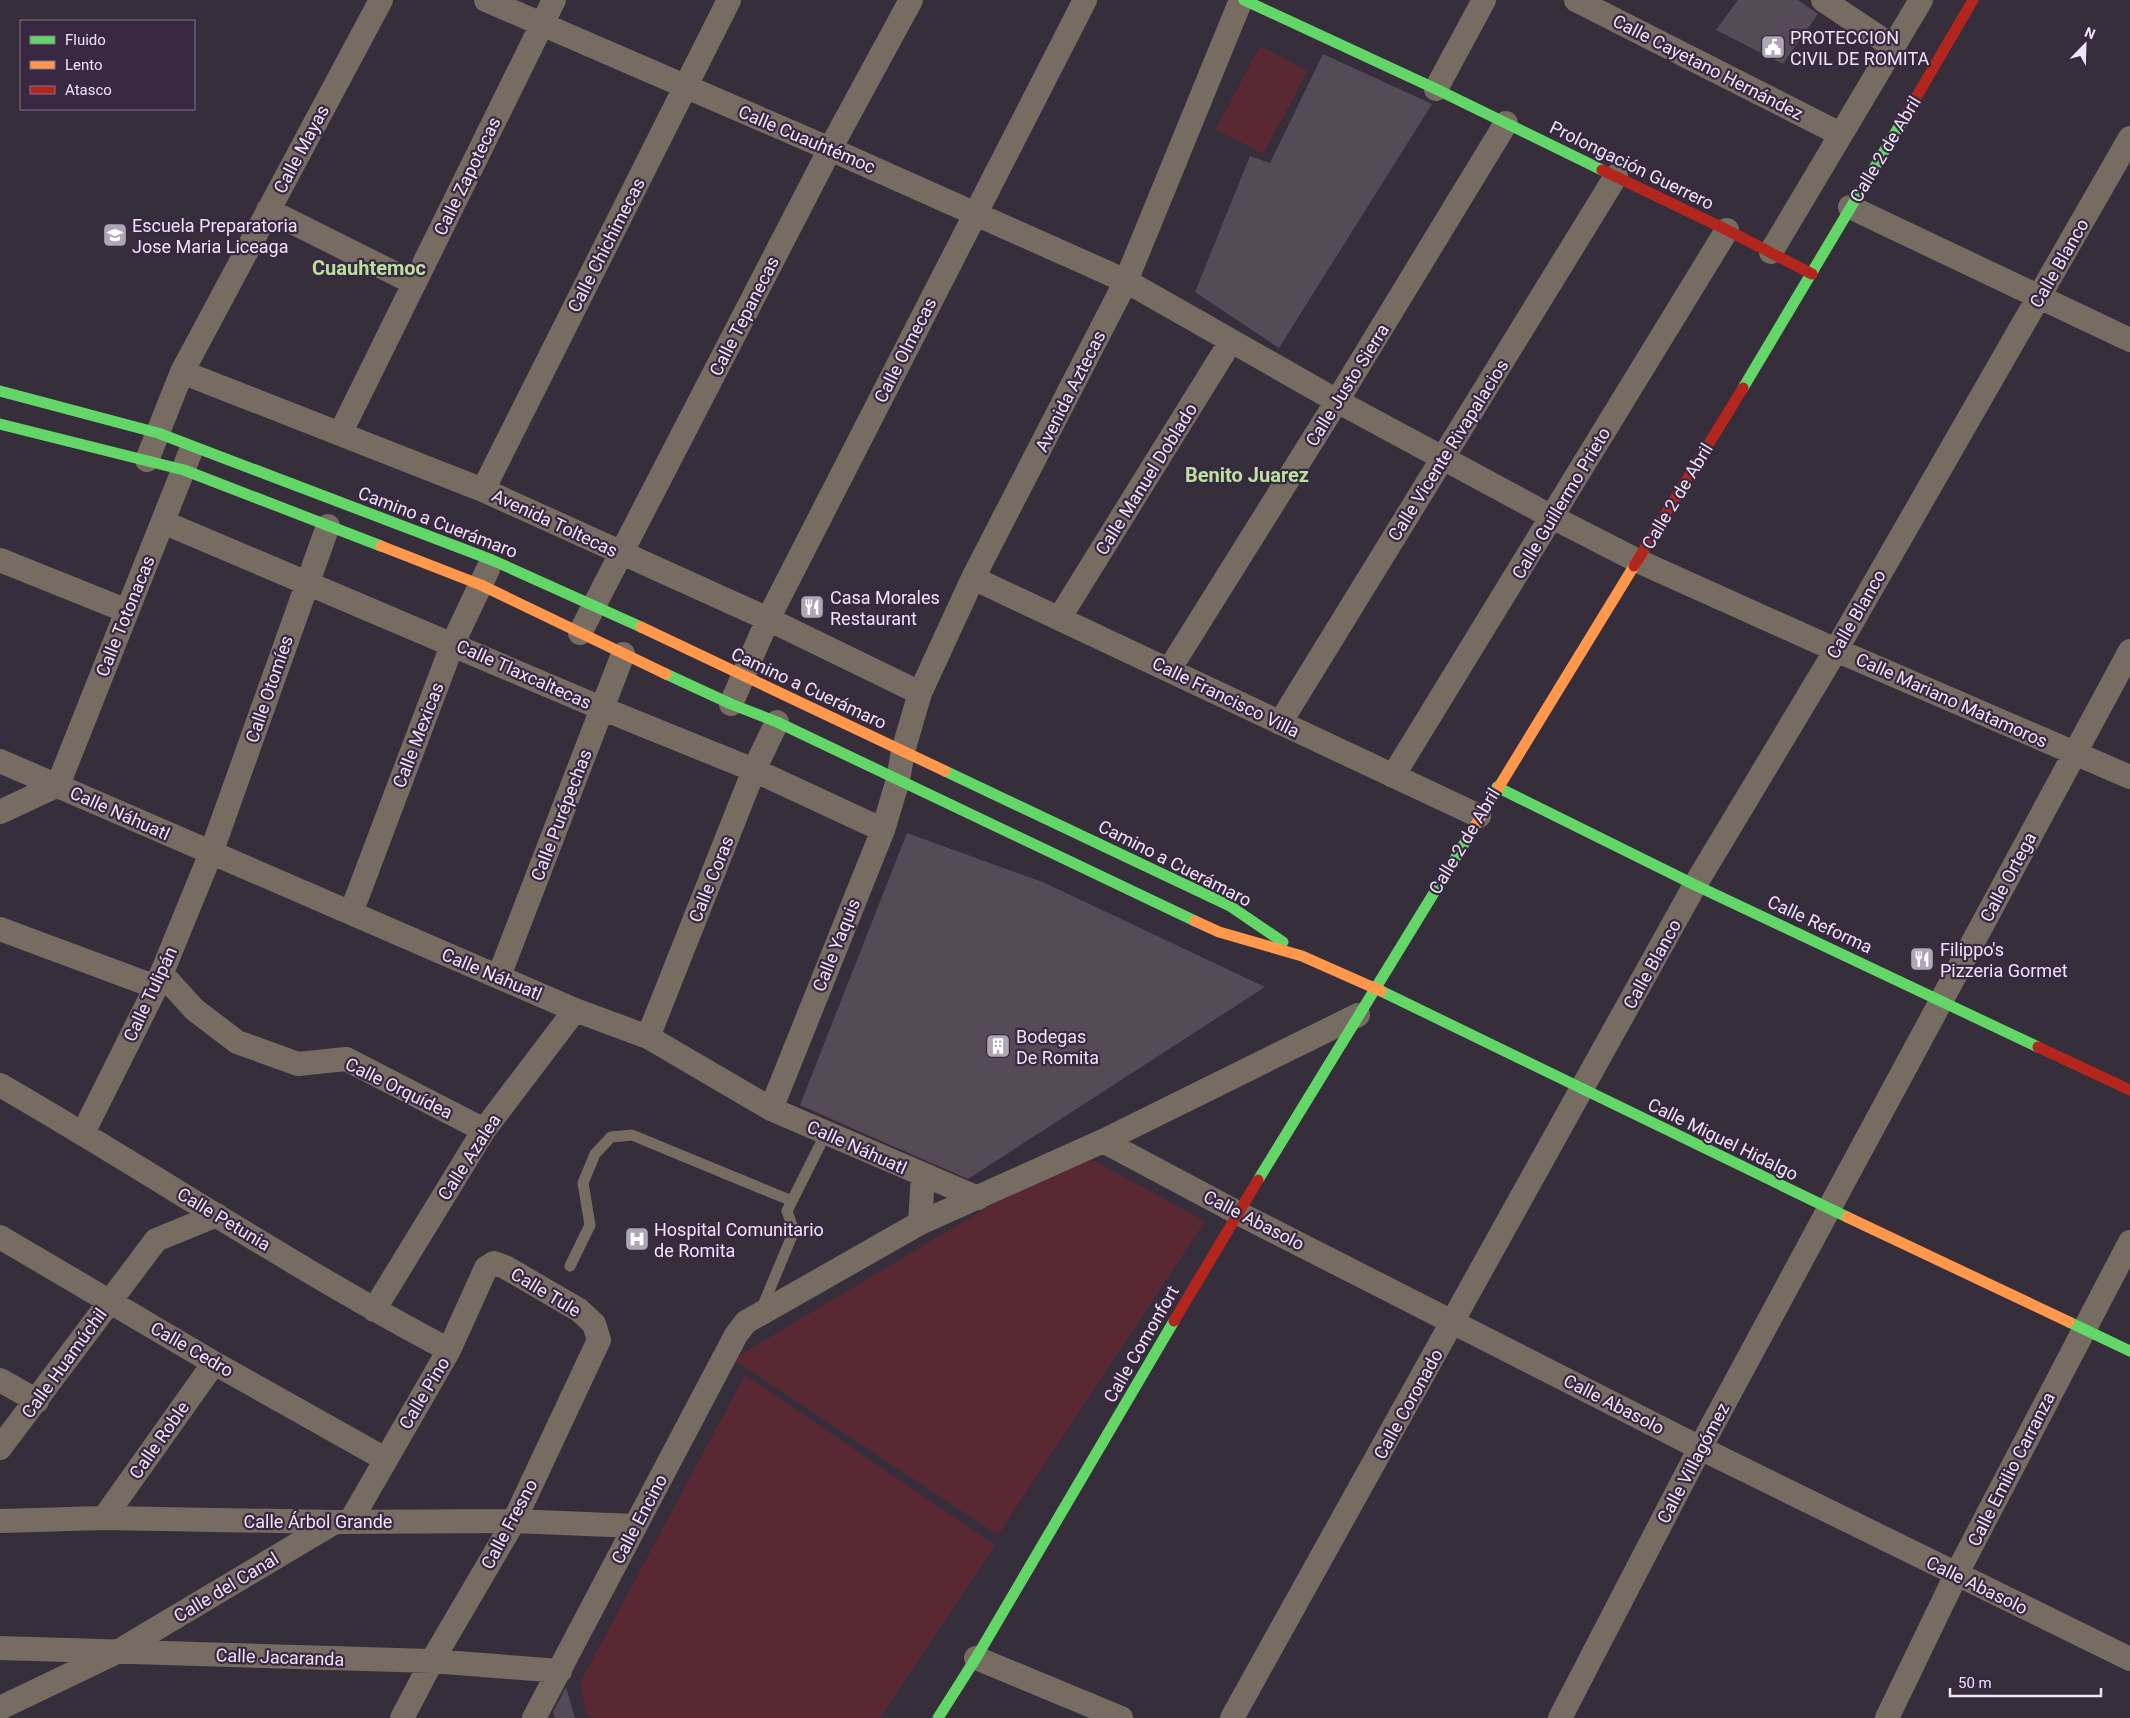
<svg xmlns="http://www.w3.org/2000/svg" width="2130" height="1718" font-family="Roboto,sans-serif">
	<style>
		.green { fill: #5a2832 }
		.building { fill: #554b56 }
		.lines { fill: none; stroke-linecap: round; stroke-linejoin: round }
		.lane { stroke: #776c62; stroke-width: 11 }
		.street { stroke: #776c62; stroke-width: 24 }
		.fast { stroke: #63d668; stroke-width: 11 }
		.slow { stroke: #ff974d; stroke-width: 11 }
		.jam { stroke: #b3261e; stroke-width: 11 }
		.labels { text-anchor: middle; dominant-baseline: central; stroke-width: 4.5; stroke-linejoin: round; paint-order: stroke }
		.poi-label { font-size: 18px; fill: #f0e5f6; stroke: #392842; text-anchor: start }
		.street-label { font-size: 18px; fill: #f0e5f6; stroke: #392842 }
		.quarter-label { font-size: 20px; font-weight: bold; fill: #bae19d; stroke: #392842 }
	</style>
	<rect width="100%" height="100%" fill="#372e3c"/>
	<path class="green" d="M1260,46L1308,71L1263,154L1216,129Z
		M1079,1153L1205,1221L998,1535L733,1359Z
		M745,1375L995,1545L880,1718H595L587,1715L580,1683Z"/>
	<path class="building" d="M1738,0H1798L1818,14L1783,64L1716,30Z
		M1323,54L1432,104L1279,348L1195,292L1250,156L1270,163Z
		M907,833L1045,883L1265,987L968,1179L872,1137L800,1105Z
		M566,1687L575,1718H555L553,1712Z"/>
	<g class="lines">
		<path class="lane" d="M570,1266L590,1225L583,1183L595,1154L611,1137L632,1135L792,1201
			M761,1310L794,1231L787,1211L826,1133"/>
		<path class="street" d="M486,0L830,149L1126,281L1337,401L1552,517L1638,561L1836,650L2130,777
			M1576,0L1840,134
			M1823,0L1892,46
			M1436,89L1484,0
			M1850,207L2130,340
			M268,210L414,283
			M1771,252L1921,0
			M182,372L483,490L768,619L920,693
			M340,434L554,0
			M147,460L182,372L381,0
			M483,490L729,0
			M163,522L601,708L754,770L883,830
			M0,560L127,611
			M973,578L1479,816
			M1060,617L1231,341
			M580,633L830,149L911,0
			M1169,670L1337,401L1506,123
			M731,704L768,619L1085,0
			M1280,723L1616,176
			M0,761L575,1010L648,1037L771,1109L978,1198
			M1393,776L1727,230
			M0,812L58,785L190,453
			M351,913L453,643L488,569
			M0,929L156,987
			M162,974L195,1010L237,1042L298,1064L346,1059L484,1130
			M499,976L623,654
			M648,1037L754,770L777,722
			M0,1085C151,1172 295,1269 449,1350
			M771,1109L883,830L898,780L903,751L920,693L973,578L1126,281L1241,0
			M83,1133L156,987L211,853L328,526
			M1103,1141L1238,1213L1700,1448L2130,1659
			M920,1223L923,1175
			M0,1237L214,1363L385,1459
			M374,1310L484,1130L575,1010
			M0,1380L37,1401
			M0,1448L156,1240L217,1215
			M104,1518L214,1363
			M0,1521L104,1518L335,1522L514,1521L635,1526
			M350,1522L449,1350L486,1268L494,1263L505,1267L579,1310L594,1324L599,1340L514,1521L432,1661L402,1718
			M0,1648L432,1661L560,1671
			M976,1658L1121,1718
			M0,1708L117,1652L335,1522
			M534,1718L736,1335L746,1322L920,1223L1103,1141L1358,1015
			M1232,1718L1695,885L1836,650L2130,138
			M1560,1718L1700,1448L2130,651
			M1887,1718L1956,1575L2130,1242"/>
		<path class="fast" d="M1244,0L1436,89L1602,170
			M1743,388L1904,118
			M0,391L158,433L492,560L641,627
			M0,424L184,470L381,546
			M666,674L731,704L777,722L1195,921
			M945,771L1230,906L1283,942
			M1497,787L1695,885L2038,1047
			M1381,991L1847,1217
			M1258,1180L1467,839
			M2069,1322L2130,1351
			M938,1718L976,1658L1174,1321"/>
		<path class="slow" d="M381,546L481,585L666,674
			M641,627L945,771
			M1467,839L1634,566
			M1195,921L1219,932L1302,956L1381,991
			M1847,1217L2069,1322"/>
		<path class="jam" d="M1904,118L1973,0
			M1602,170L1727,230L1812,274
			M1634,566L1743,388
			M2038,1047L2130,1090
			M1174,1321L1258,1180"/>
	</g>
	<defs>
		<symbol id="civic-square" viewBox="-11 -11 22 22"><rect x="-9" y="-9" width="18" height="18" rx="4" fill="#afa5b5" stroke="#392842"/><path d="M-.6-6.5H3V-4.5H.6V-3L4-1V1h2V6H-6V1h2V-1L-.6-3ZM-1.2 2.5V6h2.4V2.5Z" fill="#fff"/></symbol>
		<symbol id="university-square" viewBox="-11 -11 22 22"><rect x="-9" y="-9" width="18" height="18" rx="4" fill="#afa5b5" stroke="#392842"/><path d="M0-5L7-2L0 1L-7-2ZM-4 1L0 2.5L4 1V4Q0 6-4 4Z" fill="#fff"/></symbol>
		<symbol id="restaurant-square" viewBox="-11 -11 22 22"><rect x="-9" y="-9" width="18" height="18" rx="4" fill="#afa5b5" stroke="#392842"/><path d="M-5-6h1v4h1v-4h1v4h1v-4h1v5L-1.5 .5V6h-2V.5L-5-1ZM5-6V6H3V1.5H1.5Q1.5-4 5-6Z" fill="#fff"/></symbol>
		<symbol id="building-square" viewBox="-11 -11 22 22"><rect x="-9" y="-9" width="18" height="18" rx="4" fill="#afa5b5" stroke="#392842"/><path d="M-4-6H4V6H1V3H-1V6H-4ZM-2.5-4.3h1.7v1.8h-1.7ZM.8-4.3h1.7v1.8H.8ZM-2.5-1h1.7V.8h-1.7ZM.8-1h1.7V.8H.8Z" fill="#fff"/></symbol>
		<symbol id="hospital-square" viewBox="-11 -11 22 22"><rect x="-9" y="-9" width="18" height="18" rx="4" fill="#afa5b5" stroke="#392842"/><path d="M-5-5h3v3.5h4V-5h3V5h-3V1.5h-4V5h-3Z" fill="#fff"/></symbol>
	</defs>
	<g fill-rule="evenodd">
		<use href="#civic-square" x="1759" y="33" width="28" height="28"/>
		<use href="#university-square" x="101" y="221" width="28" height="28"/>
		<use href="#restaurant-square" x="798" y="593" width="28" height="28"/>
		<use href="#restaurant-square" x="1908" y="945" width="28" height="28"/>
		<use href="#building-square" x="984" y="1032" width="28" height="28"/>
		<use href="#hospital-square" x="623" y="1225" width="28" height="28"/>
	</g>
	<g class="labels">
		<g class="poi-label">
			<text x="1790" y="37">PROTECCION<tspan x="1790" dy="21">CIVIL DE ROMITA</tspan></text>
			<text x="132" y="225">Escuela Preparatoria<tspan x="132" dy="21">Jose Maria Liceaga</tspan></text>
			<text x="830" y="597">Casa Morales<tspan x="830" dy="21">Restaurant</tspan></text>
			<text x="1940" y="949">Filippo's<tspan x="1940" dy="21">Pizzeria Gormet</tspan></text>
			<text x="1016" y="1036">Bodegas<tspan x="1016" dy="21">De Romita</tspan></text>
			<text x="654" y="1229">Hospital Comunitario<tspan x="654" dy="21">de Romita</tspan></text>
		</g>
		<g class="street-label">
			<text transform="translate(1708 67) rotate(27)">Calle Cayetano Hernández</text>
			<text transform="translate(807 139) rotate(23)">Calle Cuauhtémoc</text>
			<text transform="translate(301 149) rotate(-62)">Calle Mayas</text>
			<text transform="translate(1885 149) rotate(-59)">Calle 2 de Abril</text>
			<text transform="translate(1632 165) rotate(26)">Prolongación Guerrero</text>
			<text transform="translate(467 176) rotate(-64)">Calle Zapotecas</text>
			<text transform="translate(606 245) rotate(-63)">Calle Chichimecas</text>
			<text transform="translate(2059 263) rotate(-60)">Calle Blanco</text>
			<text transform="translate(744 316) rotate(-63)">Calle Tepanecas</text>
			<text transform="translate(905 350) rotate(-63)">Calle Olmecas</text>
			<text transform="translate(1347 385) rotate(-58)">Calle Justo Sierra</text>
			<text transform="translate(1070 391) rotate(-63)">Avenida Aztecas</text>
			<text transform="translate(1448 450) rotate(-58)">Calle Vicente Rivapalacios</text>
			<text transform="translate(1146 479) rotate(-58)">Calle Manuel Doblado</text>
			<text transform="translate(1677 496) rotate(-59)">Calle 2 de Abril</text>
			<text transform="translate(1561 503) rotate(-59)">Calle Guillermo Prieto</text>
			<text transform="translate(438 522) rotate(21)">Camino a Cuerámaro</text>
			<text transform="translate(555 523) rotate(25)">Avenida Toltecas</text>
			<text transform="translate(1856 614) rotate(-60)">Calle Blanco</text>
			<text transform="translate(125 616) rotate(-68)">Calle Totonacas</text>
			<text transform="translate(524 674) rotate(24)">Calle Tlaxcaltecas</text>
			<text transform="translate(809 688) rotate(25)">Camino a Cuerámaro</text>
			<text transform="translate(269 689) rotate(-71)">Calle Otomíes</text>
			<text transform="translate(1226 697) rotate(26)">Calle Francisco Villa</text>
			<text transform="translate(1952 700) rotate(24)">Calle Mariano Matamoros</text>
			<text transform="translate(418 735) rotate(-69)">Calle Mexicas</text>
			<text transform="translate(120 813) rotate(24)">Calle Náhuatl</text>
			<text transform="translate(561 815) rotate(-69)">Calle Purépechas</text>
			<text transform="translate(1464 841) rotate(-59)">Calle 2 de Abril</text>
			<text transform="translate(1175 863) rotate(27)">Camino a Cuerámaro</text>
			<text transform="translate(2008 877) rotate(-62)">Calle Ortega</text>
			<text transform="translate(711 879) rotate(-68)">Calle Coras</text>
			<text transform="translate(1820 924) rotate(25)">Calle Reforma</text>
			<text transform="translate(836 945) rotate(-68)">Calle Yaquis</text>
			<text transform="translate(1652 964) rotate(-61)">Calle Blanco</text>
			<text transform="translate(492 974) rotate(23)">Calle Náhuatl</text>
			<text transform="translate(150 994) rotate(-65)">Calle Tulipán</text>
			<text transform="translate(399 1088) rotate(26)">Calle Orquídea</text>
			<text transform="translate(1723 1139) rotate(26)">Calle Miguel Hidalgo</text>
			<text transform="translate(857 1147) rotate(24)">Calle Náhuatl</text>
			<text transform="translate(469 1157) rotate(-57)">Calle Azalea</text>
			<text transform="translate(224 1219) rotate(31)">Calle Petunia</text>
			<text transform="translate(1254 1220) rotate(27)">Calle Abasolo</text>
			<text transform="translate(546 1292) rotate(31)">Calle Tule</text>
			<text transform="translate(1141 1344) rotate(-60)">Calle Comonfort</text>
			<text transform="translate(192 1349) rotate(30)">Calle Cedro</text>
			<text transform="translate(64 1363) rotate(-54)">Calle Huamúchil</text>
			<text transform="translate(424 1393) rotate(-59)">Calle Pino</text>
			<text transform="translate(1408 1404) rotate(-61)">Calle Coronado</text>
			<text transform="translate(1614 1404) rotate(27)">Calle Abasolo</text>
			<text transform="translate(159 1440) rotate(-55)">Calle Roble</text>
			<text transform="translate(1693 1463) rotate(-62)">Calle Villagómez</text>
			<text transform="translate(2011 1469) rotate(-63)">Calle Emilio Carranza</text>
			<text transform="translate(639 1519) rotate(-62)">Calle Encino</text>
			<text x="318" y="1521">Calle Árbol Grande</text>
			<text transform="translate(509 1524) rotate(-62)">Calle Fresno</text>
			<text transform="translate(1977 1585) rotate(26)">Calle Abasolo</text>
			<text transform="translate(226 1587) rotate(-31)">Calle del Canal</text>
			<text transform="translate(280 1657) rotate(2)">Calle Jacaranda</text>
		</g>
		<g class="quarter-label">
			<text x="369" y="268">Cuauhtemoc</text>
			<text x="1247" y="475">Benito Juarez</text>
		</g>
	</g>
	<rect x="20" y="20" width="175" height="90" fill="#392842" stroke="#82748a"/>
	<rect x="30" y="36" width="25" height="8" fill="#63d668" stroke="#82748a"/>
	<text x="65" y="45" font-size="15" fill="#f0e5f6">Fluido</text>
	<rect x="30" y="61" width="25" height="8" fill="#ff974d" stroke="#82748a"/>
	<text x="65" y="70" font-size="15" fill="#f0e5f6">Lento</text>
	<rect x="30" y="86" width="25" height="8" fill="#b3261e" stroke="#82748a"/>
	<text x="65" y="95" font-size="15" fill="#f0e5f6">Atasco</text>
	<g transform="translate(2085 45) rotate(23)" stroke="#392842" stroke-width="4" paint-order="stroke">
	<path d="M0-4L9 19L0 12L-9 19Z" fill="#f0e5f6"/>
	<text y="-8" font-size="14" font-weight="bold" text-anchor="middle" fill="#f0e5f6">N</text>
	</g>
	<path d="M1950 1688v8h151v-8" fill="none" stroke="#f0e5f6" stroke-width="2.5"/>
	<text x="1958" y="1688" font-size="15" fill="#f0e5f6" stroke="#392842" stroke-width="4" paint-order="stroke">50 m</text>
</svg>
